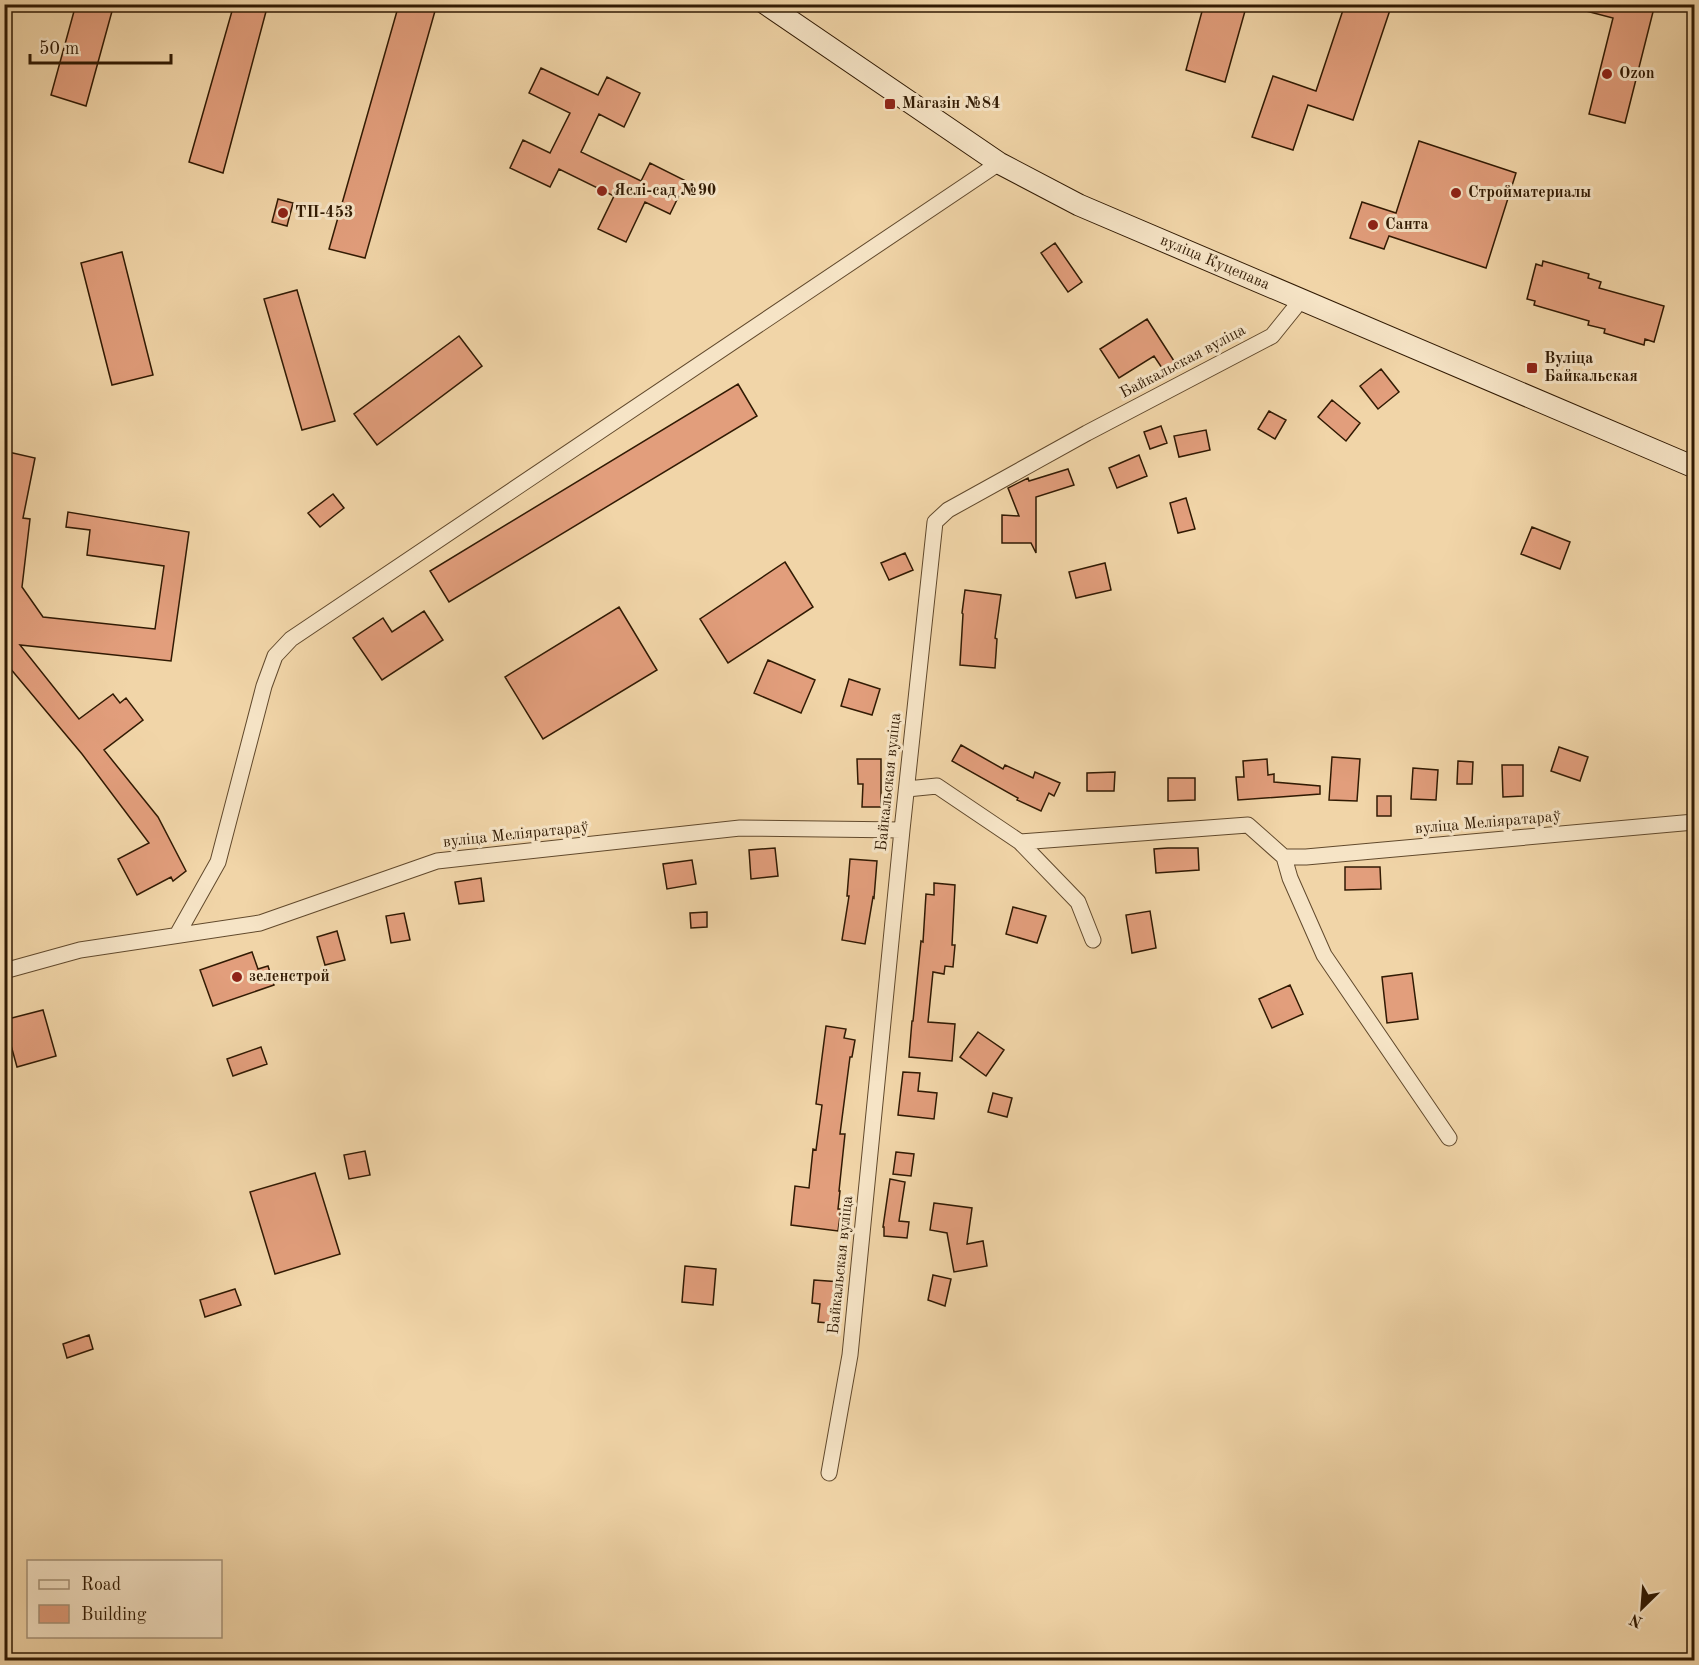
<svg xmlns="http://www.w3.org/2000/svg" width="1699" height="1665" font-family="'Old Standard TT',serif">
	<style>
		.building { fill: #e29e7c; stroke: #311a03; stroke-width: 1.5 }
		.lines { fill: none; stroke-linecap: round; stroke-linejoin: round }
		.street-casing { stroke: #61492c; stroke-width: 17 }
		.secondary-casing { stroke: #311a03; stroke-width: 23 }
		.street { stroke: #f6e4c6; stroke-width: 15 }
		.secondary { stroke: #f6e4c6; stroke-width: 21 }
		.poi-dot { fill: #8f2418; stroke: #f6e4c6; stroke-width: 2 }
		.labels { text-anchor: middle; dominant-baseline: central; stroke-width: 6; stroke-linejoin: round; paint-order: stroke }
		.poi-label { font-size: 16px; font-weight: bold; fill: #311a03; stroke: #f6e4c6; text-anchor: start }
		.street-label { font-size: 16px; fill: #311a03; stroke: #f6e4c6 }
	</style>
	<rect width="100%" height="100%" fill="#f1d5a8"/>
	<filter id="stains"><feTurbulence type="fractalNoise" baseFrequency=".00333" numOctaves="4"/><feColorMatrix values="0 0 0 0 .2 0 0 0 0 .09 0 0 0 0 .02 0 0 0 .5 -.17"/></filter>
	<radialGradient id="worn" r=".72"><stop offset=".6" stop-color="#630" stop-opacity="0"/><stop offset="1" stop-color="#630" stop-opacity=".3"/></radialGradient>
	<path class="building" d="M76,4H114L86,106L51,95Z
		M234,4H268L223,173L189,162Z
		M399,4H437L365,258L329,249Z
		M1204,4H1247L1225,82L1186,70Z
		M1345,4H1392L1353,120L1308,105L1293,150L1252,137L1273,76L1316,91Z
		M1583,4H1655L1625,123L1589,114L1613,18L1582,10Z
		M541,68L598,95L607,77L640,93L624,127L599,114L581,152L641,181L650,163L686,181L670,214L645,202L626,242L598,229L614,196L559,169L550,187L510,168L523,140L550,153L570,113L529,93Z
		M1419,141L1516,173L1486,268L1389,236L1384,249L1350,238L1362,202L1396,213Z
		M278,199L293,203L287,226L272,222Z
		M1055,243L1082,282L1068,292L1041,253Z
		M122,252L153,375L112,385L81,263Z
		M1543,261L1589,274L1588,278L1601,282L1599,288L1664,306L1654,342L1645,339L1644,345L1604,333L1605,329L1588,325L1589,321L1534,305L1535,301L1527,299L1536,264L1542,266Z
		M297,290L335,421L302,430L264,299Z
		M1147,319L1176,364L1164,371L1154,356L1119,378L1100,349Z
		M459,336L482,366L377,445L354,414Z
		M1381,369L1399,392L1378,409L1360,386Z
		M738,384L757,416L449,602L430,571Z
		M1332,400L1360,423L1346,441L1318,417Z
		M1269,411L1286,420L1275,439L1258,429Z
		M1161,426L1167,443L1150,449L1144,432Z
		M1206,430L1210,450L1179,457L1174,436Z
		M4,451L35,458L23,518L30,519L22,587L43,617L155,629L164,566L87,555L90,530L66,527L68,512L189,532L171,661L20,645L79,719L113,694L120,703L126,698L143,720L104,750L158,817L186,871L173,881L171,877L137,895L118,859L149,843L82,754L4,661Z
		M1139,455L1147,476L1117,488L1109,468Z
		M1068,469L1074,485L1036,497V553L1031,543H1002V515L1019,516L1008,488L1028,478L1029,481Z
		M333,494L344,508L320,527L308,513Z
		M1186,498L1195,529L1178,533L1170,503Z
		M1532,527L1570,542L1560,569L1521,554Z
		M905,553L913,570L889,580L881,563Z
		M785,562L813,607L728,663L700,619Z
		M1105,563L1111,590L1076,598L1069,572Z
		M965,590L1001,595L995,638L997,639L995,668L960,665L963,614L962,613Z
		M619,607L657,670L543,739L505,677Z
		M424,611L443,640L382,680L353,638L383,618L392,632Z
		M768,660L815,680L801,713L754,693Z
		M849,679L880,689L872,715L841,706Z
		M961,745L1003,769L1005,765L1033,778L1035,772L1060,783L1054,796L1049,793L1041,811L1017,800L1018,798L952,761Z
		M1559,747L1588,757L1580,781L1551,771Z
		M1332,757L1360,759L1357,801L1329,800Z
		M857,759H881V807H862L863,784H858Z
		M1267,759L1268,775L1274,774V782L1320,786V794L1238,800L1236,777H1244L1243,761Z
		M1458,761L1473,762L1472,784H1457Z
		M1502,765H1523V796L1503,797Z
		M1413,768L1438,770L1436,800L1411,799Z
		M1115,772L1114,791H1087V773Z
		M1168,778H1195V800L1168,801Z
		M1377,796H1391V816H1377Z
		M775,848L778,876L751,879L749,850Z
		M1168,848H1198L1199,870L1156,873L1154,849Z
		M850,859L877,861L874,898L873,897L865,944L842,940L849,896H847Z
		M692,860L696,884L667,889L663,864Z
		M1345,867H1380L1381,889L1345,890Z
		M481,878L484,901L459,904L455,882Z
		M934,883L955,885L952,945H955L953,967L945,966L944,974L933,972L928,1022L955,1024L952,1061L909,1057L912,1021H913L921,941L923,942L926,894L934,895Z
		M1013,907L1046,916L1037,943L1006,934Z
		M1150,911L1156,948L1132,953L1126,915Z
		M707,912V927L691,928L690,913Z
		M404,913L410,940L391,943L386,916Z
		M337,931L345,960L325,965L317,937Z
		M252,952L258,969L268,966L274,985L213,1006L200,970Z
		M1412,973L1418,1019L1387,1023L1382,977Z
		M1290,985L1303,1014L1272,1028L1259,999Z
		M43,1010L56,1056L17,1067L4,1020Z
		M826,1026L846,1029L844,1038L855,1040L852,1057H850L840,1134H845L839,1191H840L838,1209H841L838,1231L791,1225L795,1186L809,1188L813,1149L816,1150L822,1105L816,1104Z
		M978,1032L1004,1050L986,1076L960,1057Z
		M261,1047L267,1064L233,1076L227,1059Z
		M903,1072L920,1073L918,1091L937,1093L934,1119L898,1115Z
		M993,1093L1012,1098L1007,1117L988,1112Z
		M365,1151L370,1175L349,1179L344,1155Z
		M896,1152L914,1154L911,1176L893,1174Z
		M315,1173L340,1254L275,1274L250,1192Z
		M890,1179L905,1182L899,1221L909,1222L907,1238L884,1236V1227H883Z
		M934,1203L972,1208L967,1244L983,1241L987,1266L954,1272L947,1233L930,1230Z
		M685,1266L716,1269L713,1305L682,1302Z
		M933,1275L951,1279L945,1306L928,1300Z
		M814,1280L841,1282L838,1324L818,1322L820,1304L812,1303Z
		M235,1289L241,1305L205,1317L200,1300Z
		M89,1335L93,1349L67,1358L63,1344Z"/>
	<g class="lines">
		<defs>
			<path id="street" d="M907,789L937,786L1020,842L1078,902L1093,940
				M1020,842L1248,825L1284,857L1290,878L1324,955L1449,1138
				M1284,857H1306L1694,822
				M177,935L218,862L264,686L275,656L291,639L999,163
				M4,971L80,950L260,923L437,861L740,828L902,830
				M829,1473L850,1355L902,830L935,522L948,510L1087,433L1272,336L1301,300"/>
			<g id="secondary">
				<path id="s1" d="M766,4L999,163L1079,205L1694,467"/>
			</g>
		</defs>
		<use href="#street" class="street-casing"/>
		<use href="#secondary" class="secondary-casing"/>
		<use href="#street" class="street"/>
		<use href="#secondary" class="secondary"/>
	</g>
	<g class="poi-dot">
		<circle cx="1607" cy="74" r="6"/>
		<rect x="884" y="98" width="12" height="12" rx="3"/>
		<circle cx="602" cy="191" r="6"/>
		<circle cx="1456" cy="193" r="6"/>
		<circle cx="283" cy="213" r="6"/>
		<circle cx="1373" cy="225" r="6"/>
		<rect x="1526" y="362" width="12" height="12" rx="3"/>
		<circle cx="237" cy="977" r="6"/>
	</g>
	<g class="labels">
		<g class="poi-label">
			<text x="1619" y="74">Ozon</text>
			<text x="902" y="104">Магазін №84</text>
			<text x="614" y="191">Яслі-сад №90</text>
			<text x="1468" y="193">Стройматериалы</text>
			<text x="295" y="213">ТП-453</text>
			<text x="1385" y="225">Санта</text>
			<text x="1544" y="359">Вуліца<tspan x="1544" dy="18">Байкальская</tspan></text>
			<text x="249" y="977">зеленстрой</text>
		</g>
		<g class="street-label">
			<text stroke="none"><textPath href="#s1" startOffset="520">вуліца Куцепава</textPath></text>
			<text transform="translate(1183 362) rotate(-28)">Байкальская вуліца</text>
			<text transform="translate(889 782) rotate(-84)">Байкальская вуліца</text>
			<text transform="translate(1488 823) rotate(-5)">вуліца Меліяратараў</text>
			<text transform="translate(516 835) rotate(-6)">вуліца Меліяратараў</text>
			<text transform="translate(841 1265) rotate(-84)">Байкальская вуліца</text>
		</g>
	</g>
	<rect width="1699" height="1665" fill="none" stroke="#f1d5a8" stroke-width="24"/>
	<rect x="6" y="6" width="1687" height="1653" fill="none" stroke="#311a03" stroke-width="3"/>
	<rect x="12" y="12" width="1675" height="1641" fill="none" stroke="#311a03" stroke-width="1.5"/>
	<rect x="27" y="1560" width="195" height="78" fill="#f6e4c6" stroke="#a79378" stroke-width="1.5"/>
	<rect x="39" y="1580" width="30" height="9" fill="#f6e4c6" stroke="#a79378" stroke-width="1.5"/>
	<text x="81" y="1590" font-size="18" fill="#311a03">Road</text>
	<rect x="39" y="1605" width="30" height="18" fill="#e29e7c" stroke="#a79378" stroke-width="1.5"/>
	<text x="81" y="1620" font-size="18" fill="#311a03">Building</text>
	<g transform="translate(1642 1608) rotate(205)" stroke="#f6e4c6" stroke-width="4.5" paint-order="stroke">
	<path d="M0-4.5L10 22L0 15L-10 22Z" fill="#311a03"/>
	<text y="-9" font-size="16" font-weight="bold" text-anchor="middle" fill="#311a03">N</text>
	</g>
	<path d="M30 54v9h141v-9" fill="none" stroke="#311a03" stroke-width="3"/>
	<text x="39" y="54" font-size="18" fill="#311a03" stroke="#f6e4c6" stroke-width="4.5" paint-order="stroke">50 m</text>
	<rect width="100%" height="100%" filter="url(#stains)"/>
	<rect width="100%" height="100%" fill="url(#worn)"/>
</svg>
